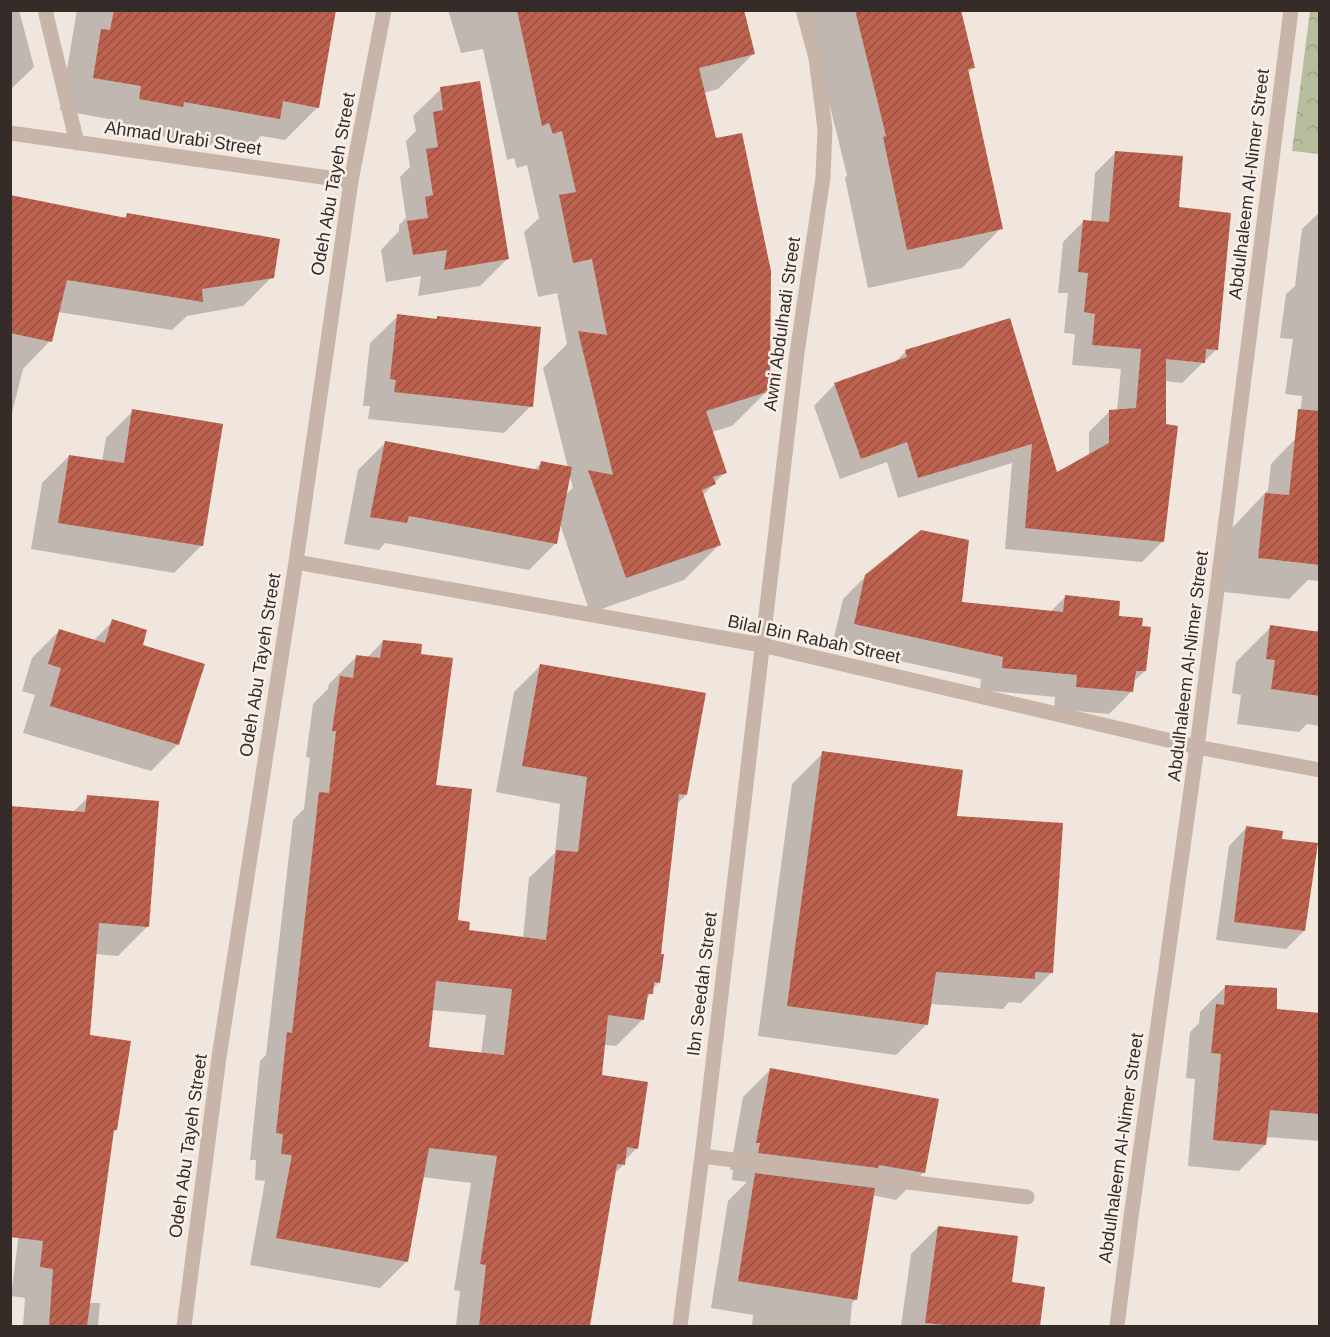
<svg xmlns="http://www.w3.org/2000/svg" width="1330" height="1337" font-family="Arial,sans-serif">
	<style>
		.park { fill: url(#park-crowns) }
		.shadow { fill: #0003; fill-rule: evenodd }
		.building { fill: url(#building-hatch); fill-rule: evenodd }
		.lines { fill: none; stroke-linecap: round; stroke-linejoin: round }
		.lane { stroke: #c7b5aa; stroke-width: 15 }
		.street { stroke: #c7b5aa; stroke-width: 15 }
		.labels { text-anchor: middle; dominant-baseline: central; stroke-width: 5; stroke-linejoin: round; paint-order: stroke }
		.street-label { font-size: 18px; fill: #352c29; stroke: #f8f0e9 }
	</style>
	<defs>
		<pattern id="park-crowns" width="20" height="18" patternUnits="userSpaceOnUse" patternTransform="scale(1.5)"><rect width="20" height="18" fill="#b6be9e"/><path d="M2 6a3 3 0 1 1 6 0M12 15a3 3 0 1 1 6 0" fill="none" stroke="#9da388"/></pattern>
		<pattern id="building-hatch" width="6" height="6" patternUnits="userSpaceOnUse" patternTransform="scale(1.5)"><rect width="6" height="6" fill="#bc624f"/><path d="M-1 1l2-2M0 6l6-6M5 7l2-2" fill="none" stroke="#9a5142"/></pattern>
	</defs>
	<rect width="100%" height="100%" fill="#f0e6dd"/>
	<path class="park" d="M1310,11H1319V154L1292,151Z"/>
	<path class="shadow" d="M10,10H19L34,67L10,90Z
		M77,10H335L318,107L285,140L261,136L246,151L153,135L149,139L107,132L109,119L60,110Z
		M448,10H742L753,54L718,89L704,93L768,390L732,426L712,432L725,472L702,496L719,545L684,580L590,613L560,524L556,543L529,570L385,543L379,550L344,544L358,470L385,443L533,471L541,463L568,468L543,368L567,344L557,293L538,297L524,232L539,218L527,165L517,168L514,158L507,160L483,49L461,53ZM569,473L573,488L565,495Z
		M806,10H959L973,67L968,73L1001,228L962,268L868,288L845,178L847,175Z
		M441,89L507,259L480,286L418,296L421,276L386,282L381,250L399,231V225L406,218L400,177L410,167L406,141L416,131L413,116Z
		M1116,152L1178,208L1216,350L1182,383L1165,381L1163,541L1142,562L1005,549L1012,463L898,498L887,462L840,479L814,406L834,385L893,364L906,351L1009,320L1056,474L1089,456V432L1110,411H1117L1121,369L1072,365L1075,334L1064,333L1068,293H1058L1063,242L1084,221L1091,222L1095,173Z
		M10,196L123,219L127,215L272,277L243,306L187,316L172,330L58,312L50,341L23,369L10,421Z
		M1320,212V581L1308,580L1289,599L1224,592L1231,529L1268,490L1271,464L1299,435L1302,396L1285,394L1293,339L1280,338L1286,294L1295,286L1302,229Z
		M398,316L435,320L438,317L531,406L504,433L368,419L370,406H363L370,343Z
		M133,411L201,546L174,573L31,549L42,483L69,456L102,461L106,438Z
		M866,576L961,604L1050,612L1065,597L1117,618L1145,671L1133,682L1132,691L1109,714L1054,709L1055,697L980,690L981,679L832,646L843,599Z
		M113,621L141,646L178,744L151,771L23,733L35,695L22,691L32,658L59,631L93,641Z
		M1271,627L1314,633L1320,628V726L1307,724L1299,732L1237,724L1241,695L1232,693L1236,662Z
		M383,641L435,786L456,922L468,932L523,938L529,878L555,853L560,804L496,792L514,692L541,665L686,795L677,804L659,955V982L652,990L651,993L646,999L643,1019L616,1046L604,1045L600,1076L637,1148L624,1161L623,1165L614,1174L588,1326H456L460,1291L454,1290L471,1183L422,1177L407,1261L380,1288L250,1265L265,1181L255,1180L256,1160H250L260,1061L266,1055L293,820L304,809L310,758L306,757L313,704L328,689L329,684L356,657L367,658ZM431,1010L486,1015L481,1054L427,1049Z
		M823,753L955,817L1051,973L1021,1003L1009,1002L1003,1009L930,1004L927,1024L896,1055L758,1036L792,784Z
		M88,797L147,927L118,956L95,954L88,1036L116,1130L111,1134L89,1303H100L98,1326H23L25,1298L11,1296L72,813Z
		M1247,827L1280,840L1304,931L1286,949L1216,940L1229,846Z
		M1226,986L1275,1011L1320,1015V1141L1266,1137L1265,1145L1239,1171L1188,1166L1195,1079L1186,1078L1190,1032L1199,1023L1200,1012Z
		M771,1069L924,1172L896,1200L872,1195L856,1299L852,1303L850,1326H752L753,1315L711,1308L728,1201L747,1182L732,1180L733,1170H730L743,1097Z
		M938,1227L1010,1284L1044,1288L1039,1326H901L911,1254Z"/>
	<path class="building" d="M114,10H336L319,108L283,101L280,119L184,102L183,107L139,99L141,86L93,78L101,29L110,30Z
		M517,10H744L755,54L699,68L716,138L742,133L771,271L770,391L706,411L727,473L713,477L716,484L702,490L721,545L626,578L588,470L613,475L578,331L607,335L592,259L573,263L559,195L576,192L562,131L553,134L549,123L542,126Z
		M855,10H961L975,68L968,69L1003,229L907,250L883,137L886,136Z
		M480,81L509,259L444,270L447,250L413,255L407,221L428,218L425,197L433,195L426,149L438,147L433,112L443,110L440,87Z
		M1115,151L1183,156L1179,207L1231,213L1218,350L1206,349L1205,363L1166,359V424L1178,426L1164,542L1025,528L1032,444L918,478L907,442L861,459L834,383L907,357L905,350L1010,318L1057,472L1109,443V410L1136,408L1141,349L1092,345L1095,314L1084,312L1088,273L1078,272L1083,220L1109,222Z
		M10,195L126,218L127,213L280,239L274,278L202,289L203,302L67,280L52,342L10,333Z
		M397,314L437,319V316L541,327L533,407L394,392L396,380L390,379Z
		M132,409L223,424L203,546L58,523L69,455L124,463Z
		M1298,409L1320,411V565L1258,558L1265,493L1289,495Z
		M385,441L539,470L541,461L572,467L557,544L409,516L407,523L370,517Z
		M921,530L969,540L962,602L1063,612L1065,595L1120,601L1119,616L1143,618L1142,626L1151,627L1146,671H1136L1133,692L1076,687L1077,675L1002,668L1003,657L854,624L865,575Z
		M112,619L147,630L143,645L205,664L179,745L50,706L61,668L48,664L59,629L105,643Z
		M1270,625L1320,632V696L1271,689L1275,660L1266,659Z
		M383,640L422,644L421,654L453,658L436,785L472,789L458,920L470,922L469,930L546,940L556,850L578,852L587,777L522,766L540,664L706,693L687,795L679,794L661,954H664L660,983L654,982L653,994H648L644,1020L608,1015L602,1075L648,1082L638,1149L627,1147L625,1165L617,1164L590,1326H479L486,1265L480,1264L497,1156L429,1148L408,1262L276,1238L292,1155L281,1154L283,1134L276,1133L287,1032L292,1033L319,792L329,793L336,731H332L340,676L353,678L356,655L380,658ZM436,981L512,989L504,1055L429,1047Z
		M822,751L963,770L957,816L1063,823L1053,973L1035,972V979L936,972L928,1025L787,1006Z
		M87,795L159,801L149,927L99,923L90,1035L131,1041L117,1130H114L87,1326H49L53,1269L40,1267L43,1241L10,1237V806L85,812Z
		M1246,826L1283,831L1282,839L1318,843L1305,931L1234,922Z
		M1225,985L1277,988V1009L1320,1013V1114L1270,1110L1266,1145L1213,1140L1221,1054L1211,1053L1216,1004L1224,1005Z
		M770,1068L939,1099L925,1173L879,1165L878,1168L758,1153L760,1143H756Z
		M755,1173L875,1188L857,1300L738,1281Z
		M938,1226L1018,1236L1012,1282L1045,1287L1040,1326H955L925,1323Z"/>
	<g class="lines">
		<path class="lane" d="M702,1156L1027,1197"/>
		<path class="street" d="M45,10L77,143
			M10,133L351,181
			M296,562L762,645L1197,747L1320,770
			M184,1326L219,1057L296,562L351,181L384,10
			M680,1326L702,1156L797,353L823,177L825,129L816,58L803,10
			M1117,1326L1131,1217L1197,747L1291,10"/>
	</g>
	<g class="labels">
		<g class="street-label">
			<text transform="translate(183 138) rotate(8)">Ahmad Urabi Street</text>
			<text transform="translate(333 184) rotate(-80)">Odeh Abu Tayeh Street</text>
			<text transform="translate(1249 184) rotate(-83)">Abdulhaleem Al-Nimer Street</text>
			<text transform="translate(782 324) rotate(-82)">Awni Abdulhadi Street</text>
			<text transform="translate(814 639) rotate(12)">Bilal Bin Rabah Street</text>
			<text transform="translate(260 665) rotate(-81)">Odeh Abu Tayeh Street</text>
			<text transform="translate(1188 666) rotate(-83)">Abdulhaleem Al-Nimer Street</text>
			<text transform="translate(702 984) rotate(-83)">Ibn Seedah Street</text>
			<text transform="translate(188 1146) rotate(-82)">Odeh Abu Tayeh Street</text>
			<text transform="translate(1121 1148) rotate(-82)">Abdulhaleem Al-Nimer Street</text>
		</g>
	</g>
	<rect width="1330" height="1337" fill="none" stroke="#352c29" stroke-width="24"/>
</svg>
